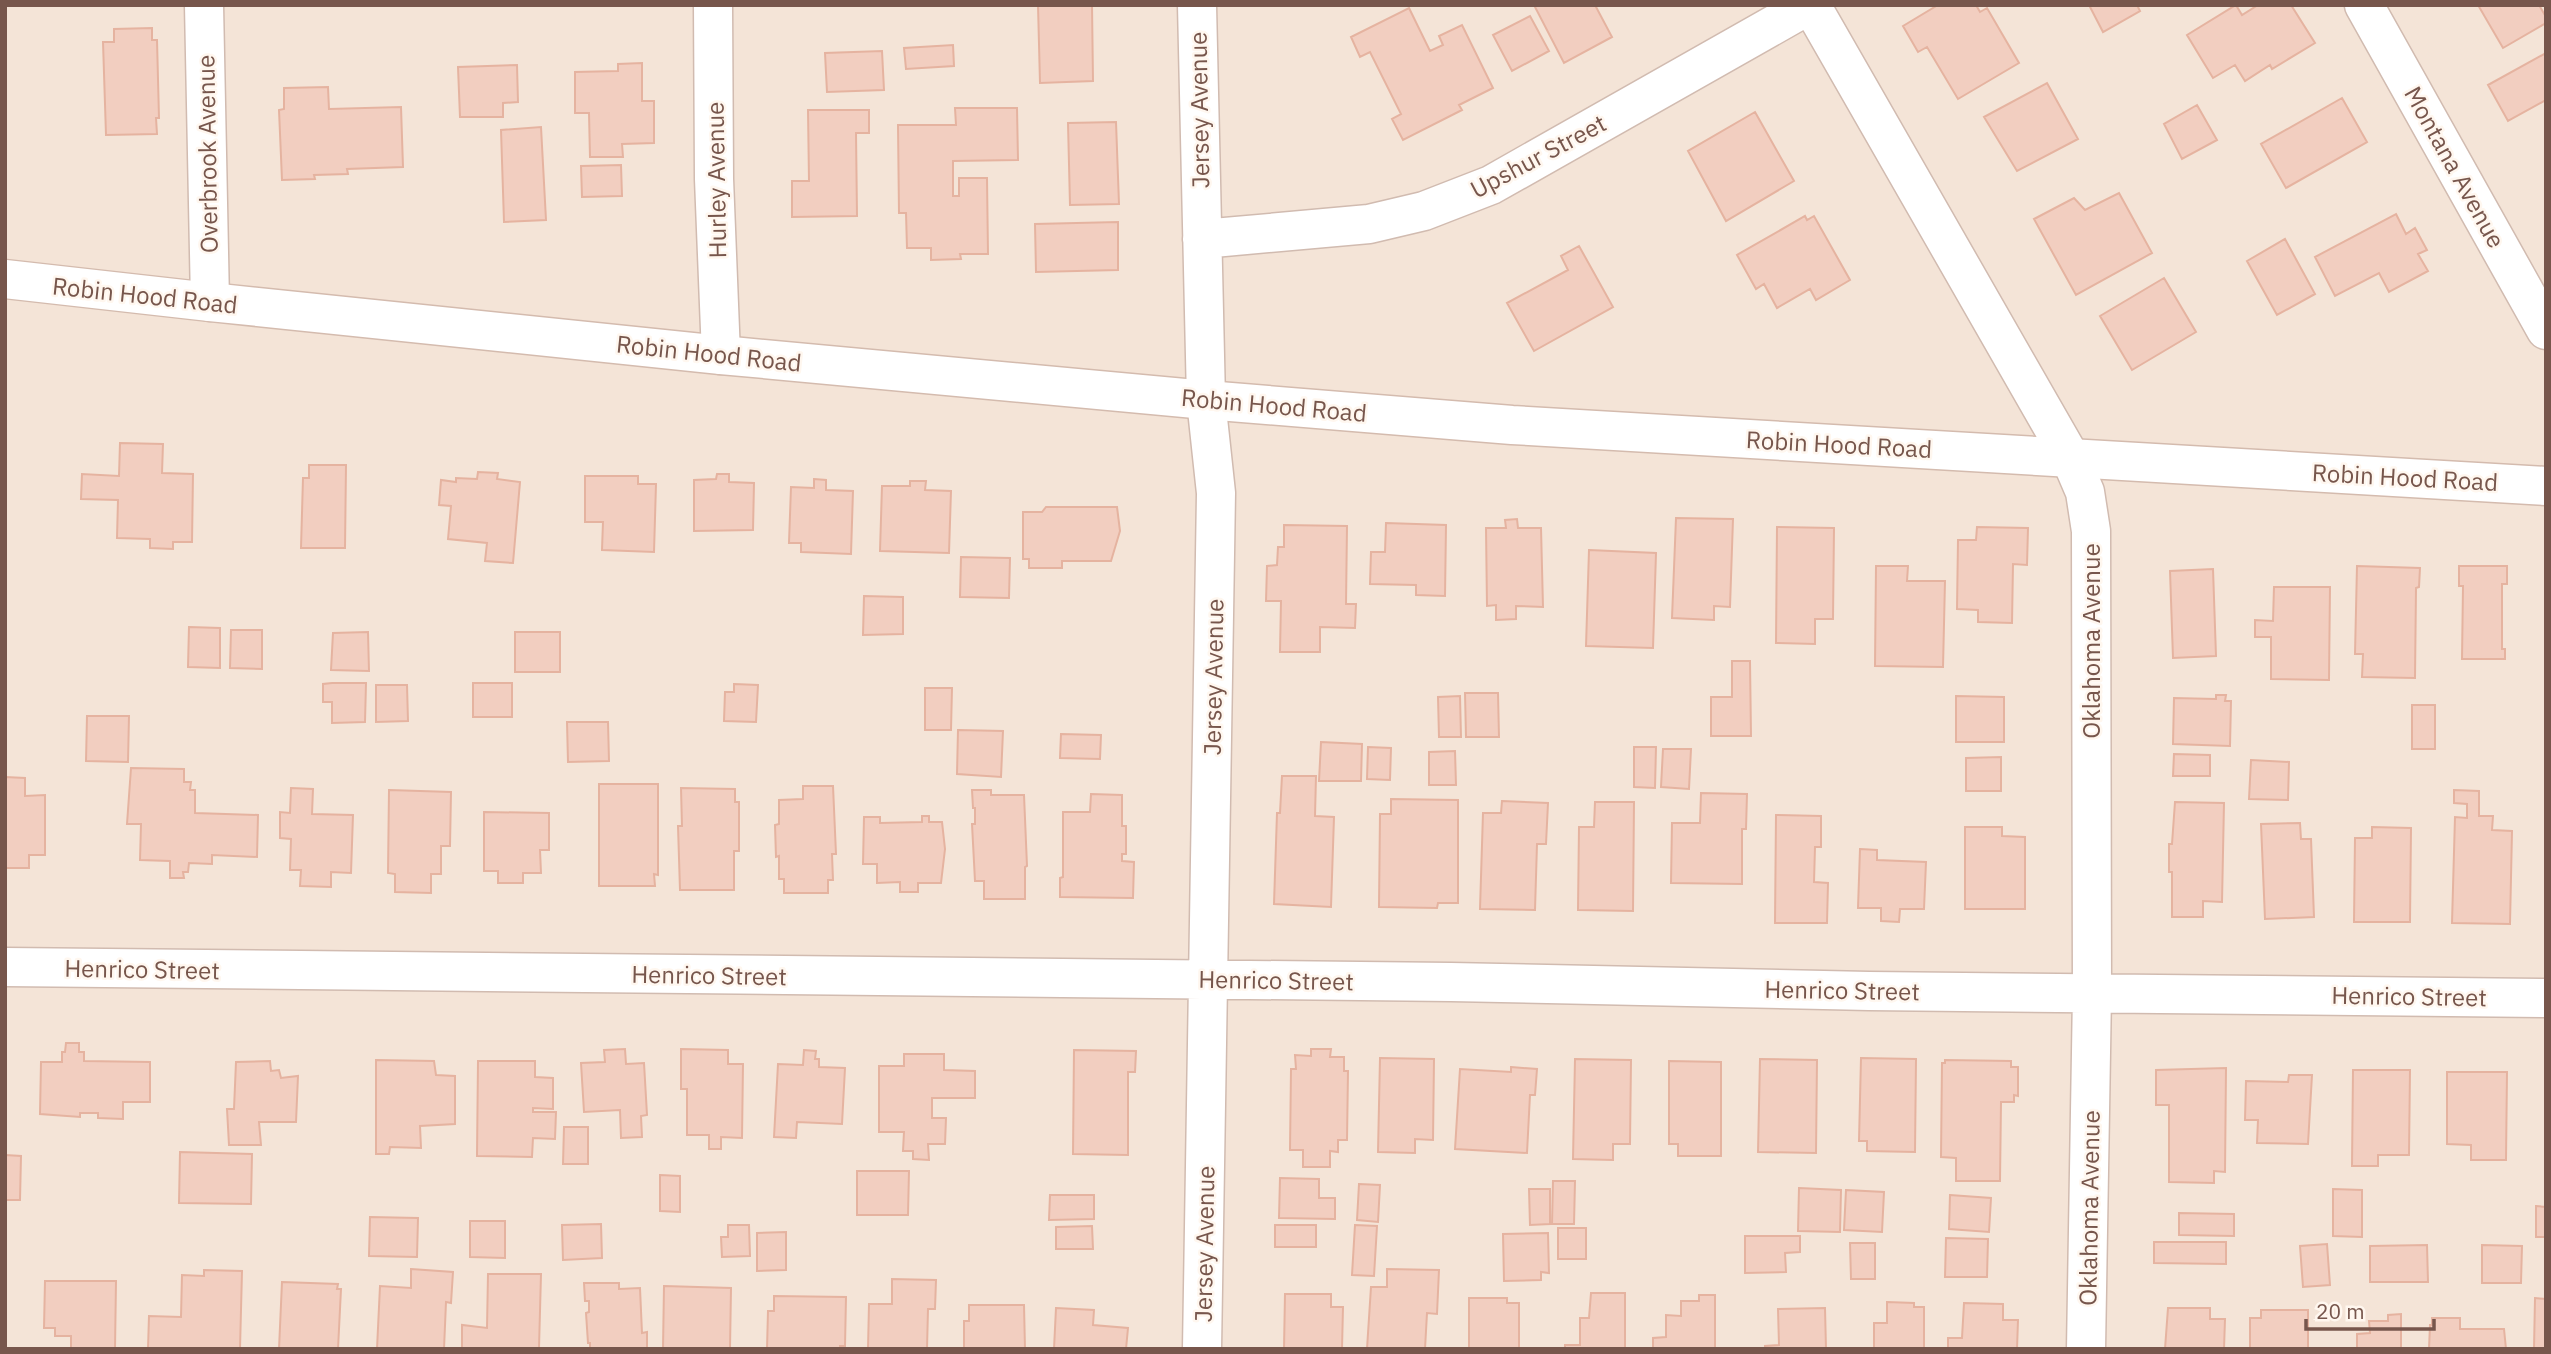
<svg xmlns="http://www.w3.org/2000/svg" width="2551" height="1354" font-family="'IBM Plex Sans',sans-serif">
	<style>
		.residential { fill: #f4e4d7 }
		.building { fill: #f2cec0; stroke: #e5b3a0; stroke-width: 2 }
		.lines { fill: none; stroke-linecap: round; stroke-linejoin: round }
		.street-casing { stroke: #d1bbb0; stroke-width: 41 }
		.secondary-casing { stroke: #d4bbae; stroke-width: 41 }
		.street { stroke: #fff; stroke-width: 38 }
		.secondary { stroke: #fff; stroke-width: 38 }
		.labels { text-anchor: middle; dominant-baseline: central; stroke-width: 5; stroke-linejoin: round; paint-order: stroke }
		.street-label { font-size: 24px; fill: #77564c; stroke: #fff7ef }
	</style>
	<rect width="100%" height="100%" fill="#fdf2e8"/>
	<path class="residential" d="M5,5H2546V1349H5Z"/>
	<path class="building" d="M1038,5H1092L1093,81L1040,83Z
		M1534,5H1595L1612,37L1564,63Z
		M1938,5H1976L1980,12L1987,8L2019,63L1958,99L1927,47L1918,52L1903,26Z
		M2089,5H2137L2140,11L2103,32Z
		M2236,5L2242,15L2258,5H2291L2315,43L2272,69L2270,65L2245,81L2235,65L2213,78L2187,35Z
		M2478,5H2539L2546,17V23L2503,48Z
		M1409,8L1430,51L1443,45L1439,36L1462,25L1493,88L1459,105L1462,110L1403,140L1392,119L1401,114L1370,52L1360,57L1351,37Z
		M1530,16L1549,51L1512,71L1493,35Z
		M152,28V40H157L159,118H156L157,134L106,135L103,42H114V29Z
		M953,45L954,66L906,69L904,48Z
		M882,51L884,90L827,92L825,53Z
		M2546,53V100L2508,121L2488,85Z
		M642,63V101H654V143L622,144L623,157H590L589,113H575V72L618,71V64Z
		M517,65L518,102L503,103V117H460L458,67Z
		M2047,83L2078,139L2017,171L1984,117Z
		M328,87L329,109L401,107L403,167L347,169L348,174L314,175L315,179L282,180L279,110L284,109V88Z
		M2342,98L2367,142L2286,188L2261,144Z
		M2197,105L2217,140L2182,159L2164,124Z
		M955,108H1017L1018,160L953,161V196H959V178H987L988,254H960L961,259L931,260V248H907L906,213H899L898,125H956Z
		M808,110H869V133H856L857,216L792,217V181H809Z
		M1755,112L1794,181L1726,221L1688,151Z
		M1116,122L1119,204L1070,205L1068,123Z
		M541,127L546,220L504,222L501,130Z
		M621,165L622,196L582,197L581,166Z
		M2119,193L2152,253L2076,295L2034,219L2074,198L2085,210Z
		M2396,214L2406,234L2415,228L2427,250L2418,254L2428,271L2389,292L2379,273L2335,296L2315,257Z
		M1805,216L1807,220L1814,216L1850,280L1816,300L1810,289L1777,308L1764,284L1756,289L1737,255Z
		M1118,222V270L1036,272L1035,224Z
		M2285,239L2315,294L2277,315L2247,261Z
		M1579,246L1613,307L1534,351L1507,303L1568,270L1561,256Z
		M2164,278L2196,332L2132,370L2100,316Z
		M120,443L163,444L162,473L193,474L192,542H173V549L150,548V539L117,538L118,500L81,499L82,474L119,476Z
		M309,465H346L345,548H301L303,478H309Z
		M478,472L498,473L497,479L520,482L513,563L485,561L487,543L448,539L451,506L439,505L441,480L456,482V478L477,479Z
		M717,474H729V482L754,483L753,530L694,531V480L716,479Z
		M585,476H638V484H656L654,552L602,550L603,522H585Z
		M814,479L826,480V490L853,491L851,554L801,552V543H789L791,487L814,488Z
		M910,481H926L925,490L951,491L949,553L880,551L882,486H910Z
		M1046,507H1117L1120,531L1111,561H1062V568H1029V559H1023V512H1042Z
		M1676,518L1733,519L1730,607L1714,606V620L1672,618Z
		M1517,519L1518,528H1541L1543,607L1516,606V619L1496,620V605L1487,606L1486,528H1506L1505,520Z
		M1386,523L1446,525L1445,596L1416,595V585L1370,584L1371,552H1385Z
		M1284,525L1347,526L1346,604H1356L1355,628L1320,627V652H1280L1281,601H1266L1267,566L1277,565L1278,547H1284Z
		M1777,527L1834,528L1833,619H1815V644L1776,643Z
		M1977,527L2028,528L2027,565L2013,564L2012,623L1978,622V610L1957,609L1958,540H1976Z
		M1589,550L1656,553L1653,648L1586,646Z
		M961,557L1010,558L1009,598L960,597Z
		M1876,566H1908L1907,581H1945L1943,667L1875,666Z
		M2357,566L2420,568L2419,587L2416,588L2415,678L2362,677L2363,654H2355Z
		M2459,566H2507V584H2502V649H2505V659H2462L2463,586H2459Z
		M2213,569L2216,656L2173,658L2170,571Z
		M2274,587H2330L2329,680L2271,679V637H2255V620L2273,621Z
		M864,596L903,597V634L863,635Z
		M189,627L220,628V668L188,667Z
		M231,630H262V669L230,668Z
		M368,632L369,671L331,670L333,633Z
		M515,632H560V672H515Z
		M1732,661H1750L1751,736H1711V697H1732Z
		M332,683H366L365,722L332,723V702H323V684Z
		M473,683H512V717H473Z
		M734,684L758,685L756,722L724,721L725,692H734Z
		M376,685H407L408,721L376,722Z
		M925,688H952L951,730H925Z
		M1465,693H1498L1499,737H1466Z
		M2216,695H2226L2225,701H2231L2230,746L2173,744L2174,698L2216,699Z
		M1460,696L1461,737H1439L1438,697Z
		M1956,696L2004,697V742H1956Z
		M2412,705H2435V749H2412Z
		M87,716H129L128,762L86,761Z
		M567,722H608L609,761L568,762Z
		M958,730L1003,731L1001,777L957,774Z
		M1061,734L1101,735L1100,759L1060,758Z
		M1321,742L1362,744L1361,781H1319Z
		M1368,747L1391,748L1390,780L1367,779Z
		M1634,747H1656L1655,788L1634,787Z
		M1663,749H1691L1689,789L1661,787Z
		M1455,751L1456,785H1429V752Z
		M2174,754L2210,755V776H2173Z
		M2001,757V791H1966V758Z
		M2251,760L2289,762L2288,800L2249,799Z
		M131,768L184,769V782H191L190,790H195V813L258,815L257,857L212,855V864L189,863L188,872H183L184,878H170V861L140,860L141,824H127Z
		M1282,776H1316L1315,816L1334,817L1331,907L1274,904L1277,813H1280Z
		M5,777L25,778V796L45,795V855H29V868H6Z
		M599,784H658V875L654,874L655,886H599Z
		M803,786H833L836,854H832L833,880H828V893H784V879H779V856L776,857L775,825L779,824V800L803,799Z
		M291,788L313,789L312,814L353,815L351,873L331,872V887L300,886L301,870H290L291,839L280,838V812L290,813Z
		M681,788L735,789V802H739V851H734V890H680L678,826H682Z
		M389,790L451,792L450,846H441V874H431V893L395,892V874L388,873Z
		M972,790H991V795H1024L1027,866L1025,867V899H984V881H975L972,824H975V808H973Z
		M2454,790L2479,791V816H2493L2492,830L2512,831L2510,924L2452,923L2455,817L2467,818V804L2454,803Z
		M1701,793L1747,794L1746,829H1742V884L1671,883L1672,823H1700Z
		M1091,794L1122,795V826H1126V854H1122V861L1134,862L1133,898L1060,897V878L1063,877V812H1090Z
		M1391,799L1458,800V903H1438L1437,908L1379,907L1380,814H1391Z
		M1502,801L1548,803L1546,844H1537L1535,910L1480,909L1483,813H1501Z
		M1595,802H1634L1633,911L1578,910L1579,827H1594Z
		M2175,802L2224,803L2222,902L2203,901V917H2172V872H2169V844H2172Z
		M484,812L549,813V850H540L541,873H523V883H498V871H484Z
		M1776,815L1821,816V847H1815L1814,882L1828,883L1827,923H1775Z
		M922,816H929V822H942L945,849L941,883H918V892H900V882L877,883V864H863L864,817H880V823L922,822Z
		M2300,823L2301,839H2311L2314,917L2265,919L2261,824Z
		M1965,827H2002V836L2025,837V909H1965Z
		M2372,827L2411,828L2410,922H2354L2355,838H2372Z
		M1860,849L1877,850V860L1926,862L1924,909H1900L1899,922L1881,921V908H1858Z
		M66,1043H79V1052H84V1061L150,1062V1102H123V1119L98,1118V1113H80V1117L40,1114L41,1062H62V1052H65Z
		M625,1049L626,1064L644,1063L647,1115L641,1116L642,1137L621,1138L620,1110L584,1112L581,1063L605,1062L604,1050Z
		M681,1049L728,1050V1064H743L742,1138L721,1137V1149H709V1135H687V1089H681Z
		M1311,1049H1331L1330,1057H1344V1071H1348L1347,1140H1338V1152L1330,1151V1167H1303V1150H1290L1291,1069H1296L1295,1055L1311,1056Z
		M804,1050L816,1051L815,1059H819V1067L845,1068L842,1124L797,1122L796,1138L774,1137L778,1064L803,1065Z
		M1074,1050L1136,1051L1135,1072H1128V1155L1073,1154Z
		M904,1054H944V1070L975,1071V1098H932V1118H946L945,1144H928L929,1160L913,1159V1151H903L904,1132H879V1066H904Z
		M1380,1058L1434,1059L1433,1140L1415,1139V1153L1378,1152Z
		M1861,1058L1916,1059L1915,1152L1867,1151V1141H1859Z
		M1575,1059L1631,1060L1630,1144H1613V1160L1573,1159Z
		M1760,1059L1817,1060L1816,1153L1758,1152Z
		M376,1060L434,1061L436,1075L455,1076V1124L420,1126L421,1148L390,1147L389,1154H376Z
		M1945,1060L2011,1061V1067H2018V1096L2014,1095V1102H2001L2000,1181H1956V1158L1941,1157L1942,1063H1945Z
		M270,1061L271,1071L279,1070L281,1078L298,1076L296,1122H259L261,1145H229L227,1109H234L236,1062Z
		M478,1061H535V1077L553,1078V1109L533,1108V1112H556L555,1139L533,1138L532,1157L477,1156Z
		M1669,1061L1721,1062V1156H1678V1144H1669Z
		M1511,1067L1537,1069L1535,1095H1530L1527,1153L1455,1149L1460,1069L1511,1072Z
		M2226,1068L2225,1172L2214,1171V1183L2169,1182V1105H2156V1070Z
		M2353,1070H2410L2409,1155H2378V1166H2352Z
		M2447,1072H2507L2506,1160H2471V1145L2447,1144Z
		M2289,1075H2312L2308,1144L2257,1143L2258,1120H2245L2246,1081L2288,1082Z
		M564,1127H588V1164H563Z
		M180,1152L252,1154L251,1204L179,1203Z
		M5,1155L21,1156L20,1200H5Z
		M857,1171H909L908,1215H857Z
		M660,1175L680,1176V1212L660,1211Z
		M1280,1178L1319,1179V1198H1335V1219L1279,1218Z
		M1553,1181H1575L1574,1224H1552Z
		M1359,1184L1380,1185L1378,1222L1357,1220Z
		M1799,1188L1841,1190L1840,1232L1798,1231Z
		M1529,1189H1550V1224L1530,1225Z
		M2333,1189L2362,1190V1237L2333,1236Z
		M1846,1190L1884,1192L1882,1232L1844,1230Z
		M1050,1195H1094V1219L1049,1220Z
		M1950,1195L1991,1198L1989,1232L1949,1229Z
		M2536,1206L2546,1207V1237H2536Z
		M2179,1213L2234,1214V1236L2179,1235Z
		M370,1217L418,1218L417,1257L369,1256Z
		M470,1221H505V1258L470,1257Z
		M601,1224L602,1258L563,1260L562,1225Z
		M728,1225H749L750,1256L722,1257L721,1237H728Z
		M1275,1225H1316V1247H1275Z
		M1355,1225L1377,1226L1374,1276L1352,1275Z
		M1092,1226L1093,1249H1056V1227Z
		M1558,1228H1586V1259H1558Z
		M786,1232V1270L757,1271V1233Z
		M1548,1233L1549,1273L1541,1272V1280L1504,1281L1503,1234Z
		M1745,1236H1800V1252L1785,1253L1786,1272L1745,1273Z
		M1946,1238L1988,1239L1987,1277H1945Z
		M2154,1242H2226V1264L2154,1263Z
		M1850,1243H1875V1279H1851Z
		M2327,1244L2330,1285L2303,1287L2300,1246Z
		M2427,1245L2428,1282H2370V1246Z
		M2482,1245L2522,1246L2521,1283H2482Z
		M411,1269L453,1272L451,1303L446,1302L444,1349H377L380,1286L411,1288Z
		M1387,1269L1439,1270L1437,1314L1427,1313L1425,1349H1367L1371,1287H1387Z
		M204,1270L242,1271L240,1349H148L149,1316L181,1317L182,1275L204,1276Z
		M488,1274H541L539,1348L462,1349V1325L487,1328Z
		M892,1279L936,1280L935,1309H928L927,1349H868L869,1304H892Z
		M45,1281H116L115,1349H71V1336H55V1328H44Z
		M282,1282L338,1284L337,1289H341L338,1349H279Z
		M584,1283H619V1289L640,1288L642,1333L647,1332V1349H590V1343H588L586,1313L589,1312V1301H585Z
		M664,1286L731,1288L730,1349H663Z
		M1591,1293H1625V1349H1565V1345H1580V1318H1589Z
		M1285,1294H1331V1307H1343L1342,1349H1284Z
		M1699,1295H1715V1349H1653V1338L1666,1337V1315L1681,1316V1301H1699Z
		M774,1296L846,1297L845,1346H840V1349H767L768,1311H774Z
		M1469,1298H1507V1303H1519V1349H1469Z
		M2535,1298L2546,1299V1349H2534Z
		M1887,1302L1914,1303V1307H1924V1349H1874V1323H1887Z
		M1964,1303L2003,1304V1320H2018L2017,1349H1948V1338H1962Z
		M969,1305H1024L1025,1349H964V1321H969Z
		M1056,1308L1094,1310L1093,1325L1128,1328L1126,1349H1054Z
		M1825,1308L1826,1349H1765V1346L1779,1345L1778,1309Z
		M2168,1308H2210V1319H2225L2224,1349H2165Z
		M2261,1310H2308V1349H2250V1318H2261Z
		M2401,1314V1349H2357V1334L2370,1333L2369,1321H2388V1315Z
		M2432,1318H2460V1329H2504L2506,1349H2429L2430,1325H2432Z"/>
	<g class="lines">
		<defs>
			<path id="street" d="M204,5L210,302
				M713,5L714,179L721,355
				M1197,5L1206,400L1216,493L1202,1349
				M1811,5L2070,457L2085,492L2091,531L2092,993L2086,1349
				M2364,5L2546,330
				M1202,239L1369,224L1424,211L1491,185L1809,5
				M5,967L1451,982L1869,991L2546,998"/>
			<path id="secondary" d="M5,279L210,302L721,355L1206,400L1512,425L2546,486"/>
		</defs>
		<use href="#street" class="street-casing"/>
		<use href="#secondary" class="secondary-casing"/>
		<use href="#street" class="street"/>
		<use href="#secondary" class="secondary"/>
	</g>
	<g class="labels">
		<g class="street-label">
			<text transform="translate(1199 110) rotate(-91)">Jersey Avenue</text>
			<text transform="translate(207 154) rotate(-91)">Overbrook Avenue</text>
			<text transform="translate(1538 156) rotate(-28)">Upshur Street</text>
			<text transform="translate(2455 167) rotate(61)">Montana Avenue</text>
			<text transform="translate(716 180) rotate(-91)">Hurley Avenue</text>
			<text transform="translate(145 295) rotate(6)">Robin Hood Road</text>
			<text transform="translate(709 353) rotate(6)">Robin Hood Road</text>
			<text transform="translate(1274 405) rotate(5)">Robin Hood Road</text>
			<text transform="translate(1839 444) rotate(3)">Robin Hood Road</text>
			<text transform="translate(2405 477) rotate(3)">Robin Hood Road</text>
			<text transform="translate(2091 641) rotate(-90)">Oklahoma Avenue</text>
			<text transform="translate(1213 677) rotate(-89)">Jersey Avenue</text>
			<text transform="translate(142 969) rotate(1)">Henrico Street</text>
			<text transform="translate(709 975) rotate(1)">Henrico Street</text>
			<text transform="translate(1276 980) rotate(1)">Henrico Street</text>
			<text transform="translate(1842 990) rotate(1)">Henrico Street</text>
			<text transform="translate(2409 996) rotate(1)">Henrico Street</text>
			<text transform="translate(2089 1208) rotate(-89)">Oklahoma Avenue</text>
			<text transform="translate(1204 1244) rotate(-89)">Jersey Avenue</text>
		</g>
	</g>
	<rect width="2551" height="1354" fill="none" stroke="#77564c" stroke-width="14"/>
	<path d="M2306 1319v10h128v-10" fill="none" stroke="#77564c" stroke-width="3.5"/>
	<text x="2316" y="1319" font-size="21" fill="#77564c" stroke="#fff7ef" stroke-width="5" paint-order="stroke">20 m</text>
</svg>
